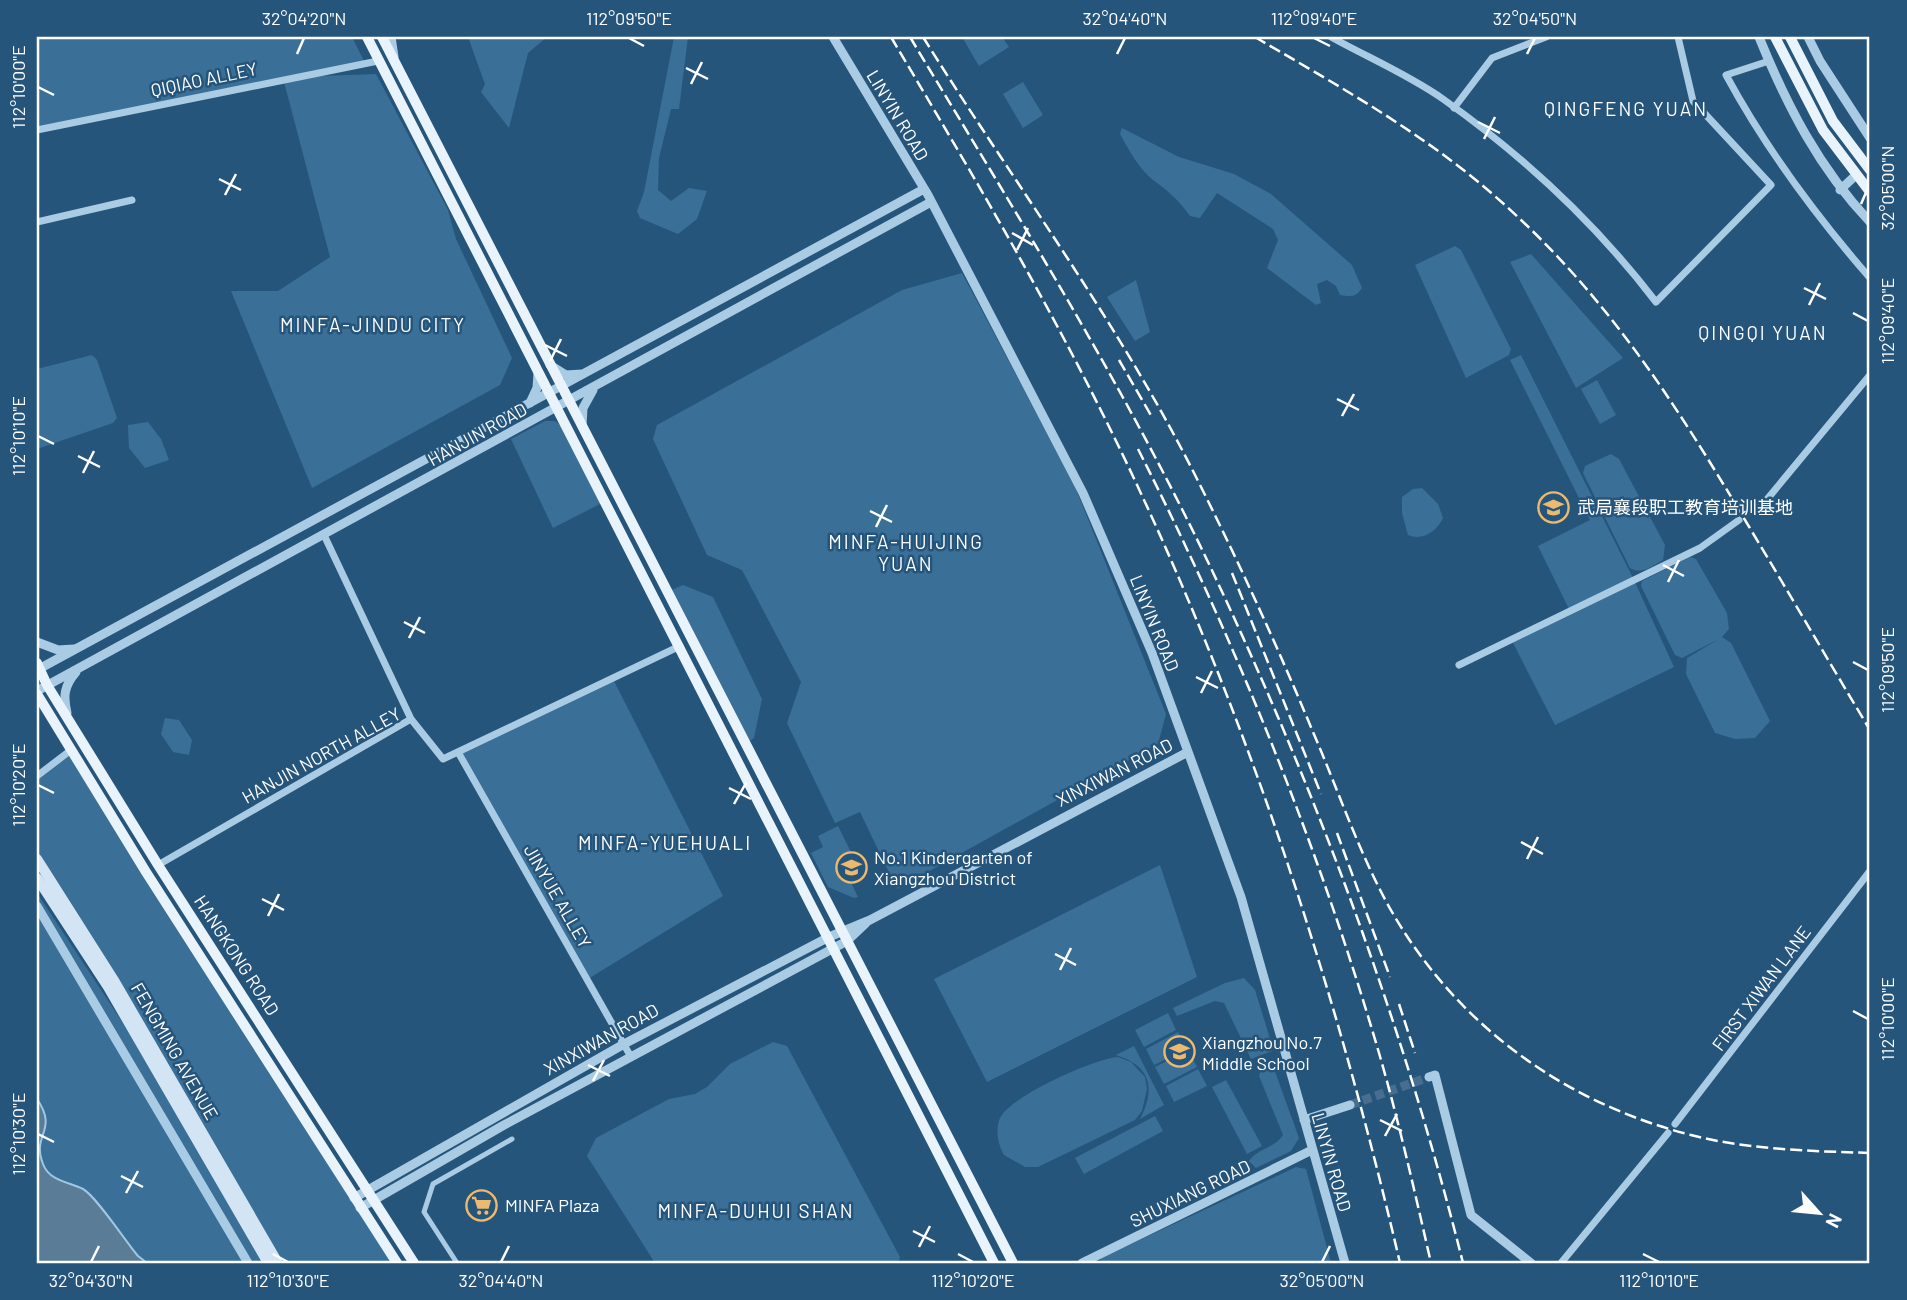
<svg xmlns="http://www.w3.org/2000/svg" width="1907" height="1300" font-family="Barlow,'Noto Sans SC',sans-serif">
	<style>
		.green { fill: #3a6f98 }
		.water { fill: #5a7c96; stroke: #9ec7e4; stroke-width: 2 }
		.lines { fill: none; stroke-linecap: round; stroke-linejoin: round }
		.tertiary-tunnel { stroke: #476e8f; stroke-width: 9; stroke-dasharray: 9 4.5; stroke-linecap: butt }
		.pedestrian { stroke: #aacbe4; stroke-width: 5 }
		.minor { stroke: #aacbe4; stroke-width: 7 }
		.tertiary { stroke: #aacbe4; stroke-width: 9 }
		.secondary { stroke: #d3e5f4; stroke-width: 10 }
		.primary { stroke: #e9f3fc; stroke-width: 10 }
		.rail { stroke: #fff; stroke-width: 2.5; stroke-dasharray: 12 5; stroke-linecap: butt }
		.ticks { fill: none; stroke: #fff; stroke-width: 2.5 }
		.labels { text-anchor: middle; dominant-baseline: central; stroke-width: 5; stroke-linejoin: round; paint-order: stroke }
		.street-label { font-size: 18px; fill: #fff; stroke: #26557b }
		.poi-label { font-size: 18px; fill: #fff; stroke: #26557b; text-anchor: start }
		.neighbourhood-label { font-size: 19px; letter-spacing: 2px; fill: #fff; stroke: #26557b }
		.neatline { fill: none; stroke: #fff; stroke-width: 2.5 }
		.ticks-label { font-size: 18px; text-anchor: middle; fill: #fff }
	</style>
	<rect width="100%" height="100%" fill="#26557b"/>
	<path class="green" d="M37,37H352L364,61L290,77L376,74L448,210L456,239L512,358L500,385L312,488L231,291H278L330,257L283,78L37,130Z
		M468,37H547L528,53L509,128L481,92L485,84Z
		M674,37H688L679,109H671L659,158L658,190L671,201L689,188L707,191L697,219L678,234L640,218L637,211L644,192Z
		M962,37H1002L1009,47L979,66Z
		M1023,82L1043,115L1023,128L1003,94Z
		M1122,128L1179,157L1234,174L1271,194L1352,265L1362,288C1356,297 1351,297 1340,295L1336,286L1327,280L1317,284L1321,303L1316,305L1267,268L1278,240L1273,229L1217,193L1200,218L1190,216C1179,200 1168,191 1153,180C1140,170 1128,149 1120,134Z
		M1455,246L1461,250L1511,349L1509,355L1466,378L1415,265Z
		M1531,254L1623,358L1576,388L1510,262Z
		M962,273L1074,484L1166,714L1158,744L897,889L860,812L835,823L787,723L801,682L742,570L707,555L653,439L657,425L902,290Z
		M1136,280L1150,332L1135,341L1107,297Z
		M92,355L97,360L117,418L113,423L37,449V369Z
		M1521,355L1634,580L1674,667L1555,725L1511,639L1570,611L1538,546L1590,520L1510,360Z
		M1597,380L1616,415L1600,424L1581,389Z
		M545,421H555L566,429L602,503L553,528L511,439Z
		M148,422L161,439L169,460L145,468L129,448L128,425Z
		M1611,454L1619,459L1665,545L1663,560C1652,566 1642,575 1630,568L1583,473L1585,466Z
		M1422,488L1438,504L1443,518C1436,532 1423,541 1408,535L1402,513V497L1413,489Z
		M1690,557L1696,559L1727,613L1729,629L1722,637L1731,643L1770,721L1755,738L1735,739L1715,733L1686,674L1687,658L1719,639L1682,658L1675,655L1641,586L1642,581Z
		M683,585L713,597L762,699L754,738L745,744L667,592Z
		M613,679L723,896L588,979L462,753Z
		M165,718L179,720L192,740L189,755L173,752L161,734Z
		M71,750L395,1259L388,1263H37V893L261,1232L37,859V776Z
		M838,826L856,862L844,868L858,897L854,898L828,887L811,853L823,847L818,836Z
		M1160,865L1197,977L987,1082L934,979Z
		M1244,978L1255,990L1272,1045V1051L1251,1059L1224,1003L1215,1001L1177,1016L1173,1008L1225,983Z
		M1168,1013L1176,1030L1144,1047L1135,1030Z
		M1178,1032L1187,1049L1154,1065L1146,1049Z
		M773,1042L787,1046L900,1257L898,1263H655L587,1156L596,1138L669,1099L695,1094L707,1087L730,1064Z
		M1134,1046L1164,1105L1140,1119C1156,1088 1151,1066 1116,1055Z
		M1188,1050L1197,1067L1164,1084L1155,1067Z
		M1118,1057L1131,1062L1145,1077L1147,1089L1142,1111L1135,1120L1038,1167H1025L1004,1155C998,1145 995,1129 1000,1118C1011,1096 1093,1059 1118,1057Z
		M1273,1066L1299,1138L1291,1151L1256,1168L1249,1161C1257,1149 1275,1148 1283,1135L1259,1076L1261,1070Z
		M1198,1069L1207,1086L1174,1102L1166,1086Z
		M1226,1080L1262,1146L1247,1154L1212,1087Z
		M1155,1116L1163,1131L1084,1174L1075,1158Z
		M1296,1167L1306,1169L1331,1263H1100L1101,1258Z"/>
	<path class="water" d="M37,1099C59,1131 31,1134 43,1164C49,1181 69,1182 83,1189C96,1196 126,1242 138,1256L147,1263H37Z"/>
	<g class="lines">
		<path class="tertiary-tunnel" d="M1350,1105L1429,1077"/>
		<path class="pedestrian" d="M457,1263L424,1212L433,1184L512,1139"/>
		<path class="minor" d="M1331,37C1367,57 1409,75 1443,99C1522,155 1597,225 1656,302L1771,185L1693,101L1678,37
			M1769,61L1726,75C1765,147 1816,216 1870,278
			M1454,108L1492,58L1546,37
			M37,130L378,61
			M37,222L132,200
			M1753,510L1764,503L1870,375
			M324,535L411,719
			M1459,665L1700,548L1739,520
			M458,752L631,1057
			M37,776L71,750
			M158,865L411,719L443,759L680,646
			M1675,1124L1870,871
			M1561,1263L1668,1133"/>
		<path class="tertiary" d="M391,37L394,57
			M833,37L928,195L1083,493L1152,653L1241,897L1345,1263
			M1759,37C1787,106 1819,168 1870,222
			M1808,37L1820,61L1870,138
			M1840,190L1856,175
			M550,365L566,375L582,374
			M530,403L537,388L538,373
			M582,426L583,408L593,390
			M37,642L58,650L74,649
			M37,670L924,189
			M37,691L931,202
			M67,713C63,696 64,686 76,672
			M37,906L248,1263
			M1429,1077L1435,1075L1471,1215L1531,1263
			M1304,1120L1350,1105
			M354,1198L624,1044L829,937L870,920L1186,753
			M360,1208L504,1125L847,941L866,923
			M1082,1263L1312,1150"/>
		<path class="secondary" d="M37,859L115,982L278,1263
			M37,878L108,987L268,1263"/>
		<path class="primary" d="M367,37L994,1263
			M382,37L1013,1263
			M1775,37L1823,130L1870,192
			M1790,37L1833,121L1870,170
			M37,663L47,685L158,865L414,1263
			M37,694L146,872L397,1263"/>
		<path class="rail" d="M891,37C958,150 1026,264 1086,381C1229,659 1329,959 1400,1263
			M910,37C1017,215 1129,393 1217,581C1320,800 1404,1028 1463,1263
			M923,37C1013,181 1115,318 1192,469C1236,556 1276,643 1313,732C1339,792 1360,856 1392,912C1458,1026 1565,1103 1691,1135C1749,1150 1811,1151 1870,1153
			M1255,37C1335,84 1418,130 1489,191C1603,289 1672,398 1748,525C1789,593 1829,662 1870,730
			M1119,360L1152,417
			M1138,449C1236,642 1318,845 1379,1053C1399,1122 1415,1193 1431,1263
			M1232,573L1321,794
			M1337,833L1390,977
			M1399,1004L1415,1053"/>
	</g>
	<path class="ticks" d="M629,38L644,46M1314,38L1330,46M297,54L304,38M1117,54L1125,38M1527,54L1535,38M686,68L708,79M691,84L702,62M38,87L54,95M1478,122L1500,133M1484,139L1495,117M219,179L241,190M225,195L236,174M1861,204L1868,188M1012,233L1033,245M1017,250L1028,228M1804,288L1826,299M1809,305L1820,283M1853,313L1868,321M545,345L567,356M550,361L561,339M1337,399L1359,410M1342,416L1354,394M38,436L54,444M78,456L100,467M83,473L94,451M870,511L892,522M876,527L887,505M1663,565L1684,576M1668,582L1679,560M404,622L425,633M409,638L420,617M1853,662L1868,670M1196,677L1218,688M1201,693L1212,671M38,785L54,793M729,788L751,799M734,804L746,783M1521,842L1543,854M1527,859L1538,837M262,899L284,910M268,916L279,894M1055,954L1076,965M1060,970L1071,948M1853,1011L1868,1019M588,1065L610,1076M593,1081L604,1060M1380,1120L1402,1131M38,1134L54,1142M1385,1136L1397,1114M121,1176L143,1187M126,1193L138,1171M913,1231L935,1242M919,1247L930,1226M273,1254L288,1262M958,1254L973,1262M1643,1254L1659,1262M91,1262L99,1246M501,1262L509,1246M1322,1262L1330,1246"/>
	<defs>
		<symbol id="university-ring" viewBox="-11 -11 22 22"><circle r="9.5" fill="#26557b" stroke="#ecba6f" stroke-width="1.5"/><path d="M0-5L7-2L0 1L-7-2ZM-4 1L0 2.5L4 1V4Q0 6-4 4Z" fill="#ecba6f"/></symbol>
		<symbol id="school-ring" viewBox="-11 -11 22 22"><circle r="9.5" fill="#26557b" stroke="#ecba6f" stroke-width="1.5"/><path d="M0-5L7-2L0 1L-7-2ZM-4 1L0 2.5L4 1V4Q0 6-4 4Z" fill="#ecba6f"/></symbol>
		<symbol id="supermarket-ring" viewBox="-11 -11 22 22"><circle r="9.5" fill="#26557b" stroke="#ecba6f" stroke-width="1.5"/><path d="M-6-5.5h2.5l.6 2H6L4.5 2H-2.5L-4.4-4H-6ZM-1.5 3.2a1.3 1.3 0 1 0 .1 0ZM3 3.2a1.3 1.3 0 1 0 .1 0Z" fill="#ecba6f"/></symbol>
	</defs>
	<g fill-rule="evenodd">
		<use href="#university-ring" x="1536" y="490" width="35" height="35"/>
		<use href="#school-ring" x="834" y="850" width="35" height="35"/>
		<use href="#school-ring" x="1162" y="1034" width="35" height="35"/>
		<use href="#supermarket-ring" x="464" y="1188" width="35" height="35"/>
	</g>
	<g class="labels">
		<g class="street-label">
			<text transform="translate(204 79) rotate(-12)">QIQIAO ALLEY</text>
			<text transform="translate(898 115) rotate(59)">LINYIN ROAD</text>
			<text transform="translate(477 434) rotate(-29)">HANJIN ROAD</text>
			<text transform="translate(1155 623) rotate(68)">LINYIN ROAD</text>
			<text transform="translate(321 755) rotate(-29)">HANJIN NORTH ALLEY</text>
			<text transform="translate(1114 772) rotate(-27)">XINXIWAN ROAD</text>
			<text transform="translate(558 896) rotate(60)">JINYUE ALLEY</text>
			<text transform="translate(237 955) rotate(57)">HANGKONG ROAD</text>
			<text transform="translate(1761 988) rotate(-53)">FIRST XIWAN LANE</text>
			<text transform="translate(601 1039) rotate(-29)">XINXIWAN ROAD</text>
			<text transform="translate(175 1051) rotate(60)">FENGMING AVENUE</text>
			<text transform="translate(1332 1162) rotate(74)">LINYIN ROAD</text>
			<text transform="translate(1190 1193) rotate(-26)">SHUXIANG ROAD</text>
		</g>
		<g class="poi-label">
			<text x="1577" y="507">武局襄段职工教育培训基地</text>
			<text x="874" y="857">No.1 Kindergarten of<tspan x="874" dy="21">Xiangzhou District</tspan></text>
			<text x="1202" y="1042">Xiangzhou No.7<tspan x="1202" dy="21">Middle School</tspan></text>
			<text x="505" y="1205">MINFA Plaza</text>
		</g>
		<g class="neighbourhood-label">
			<text x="1626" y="108">QINGFENG YUAN</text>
			<text x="373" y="324">MINFA-JINDU CITY</text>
			<text x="1763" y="332">QINGQI YUAN</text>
			<text x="906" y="541">MINFA-HUIJING<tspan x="906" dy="22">YUAN</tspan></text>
			<text x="665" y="842">MINFA-YUEHUALI</text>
			<text x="756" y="1210">MINFA-DUHUI SHAN</text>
		</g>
	</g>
	<rect width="1907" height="1300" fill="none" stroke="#26557b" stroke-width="77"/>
	<g transform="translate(1819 1213) rotate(117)" stroke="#26557b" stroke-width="5" paint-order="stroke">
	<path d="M0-5L12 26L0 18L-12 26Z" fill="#ffffff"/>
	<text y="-10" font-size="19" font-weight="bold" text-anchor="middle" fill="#ffffff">N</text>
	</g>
	<rect x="38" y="38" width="1830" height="1224" class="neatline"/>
	<g class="ticks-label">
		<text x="304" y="25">32°04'20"N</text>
		<text x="629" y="25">112°09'50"E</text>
		<text x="1125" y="25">32°04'40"N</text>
		<text x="1314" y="25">112°09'40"E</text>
		<text x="1535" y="25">32°04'50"N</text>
		<text transform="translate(19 87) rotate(-90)" y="6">112°10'00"E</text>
		<text transform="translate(1888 188) rotate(-90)" y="6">32°05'00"N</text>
		<text transform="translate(1888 321) rotate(-90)" y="6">112°09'40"E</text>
		<text transform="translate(19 436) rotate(-90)" y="6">112°10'10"E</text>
		<text transform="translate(1888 670) rotate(-90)" y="6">112°09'50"E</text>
		<text transform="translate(19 785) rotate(-90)" y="6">112°10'20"E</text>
		<text transform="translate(1888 1019) rotate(-90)" y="6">112°10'00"E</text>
		<text transform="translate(19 1134) rotate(-90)" y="6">112°10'30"E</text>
		<text x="91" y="1287">32°04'30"N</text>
		<text x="288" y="1287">112°10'30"E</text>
		<text x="501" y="1287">32°04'40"N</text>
		<text x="973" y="1287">112°10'20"E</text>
		<text x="1322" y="1287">32°05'00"N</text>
		<text x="1659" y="1287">112°10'10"E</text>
	</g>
</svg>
